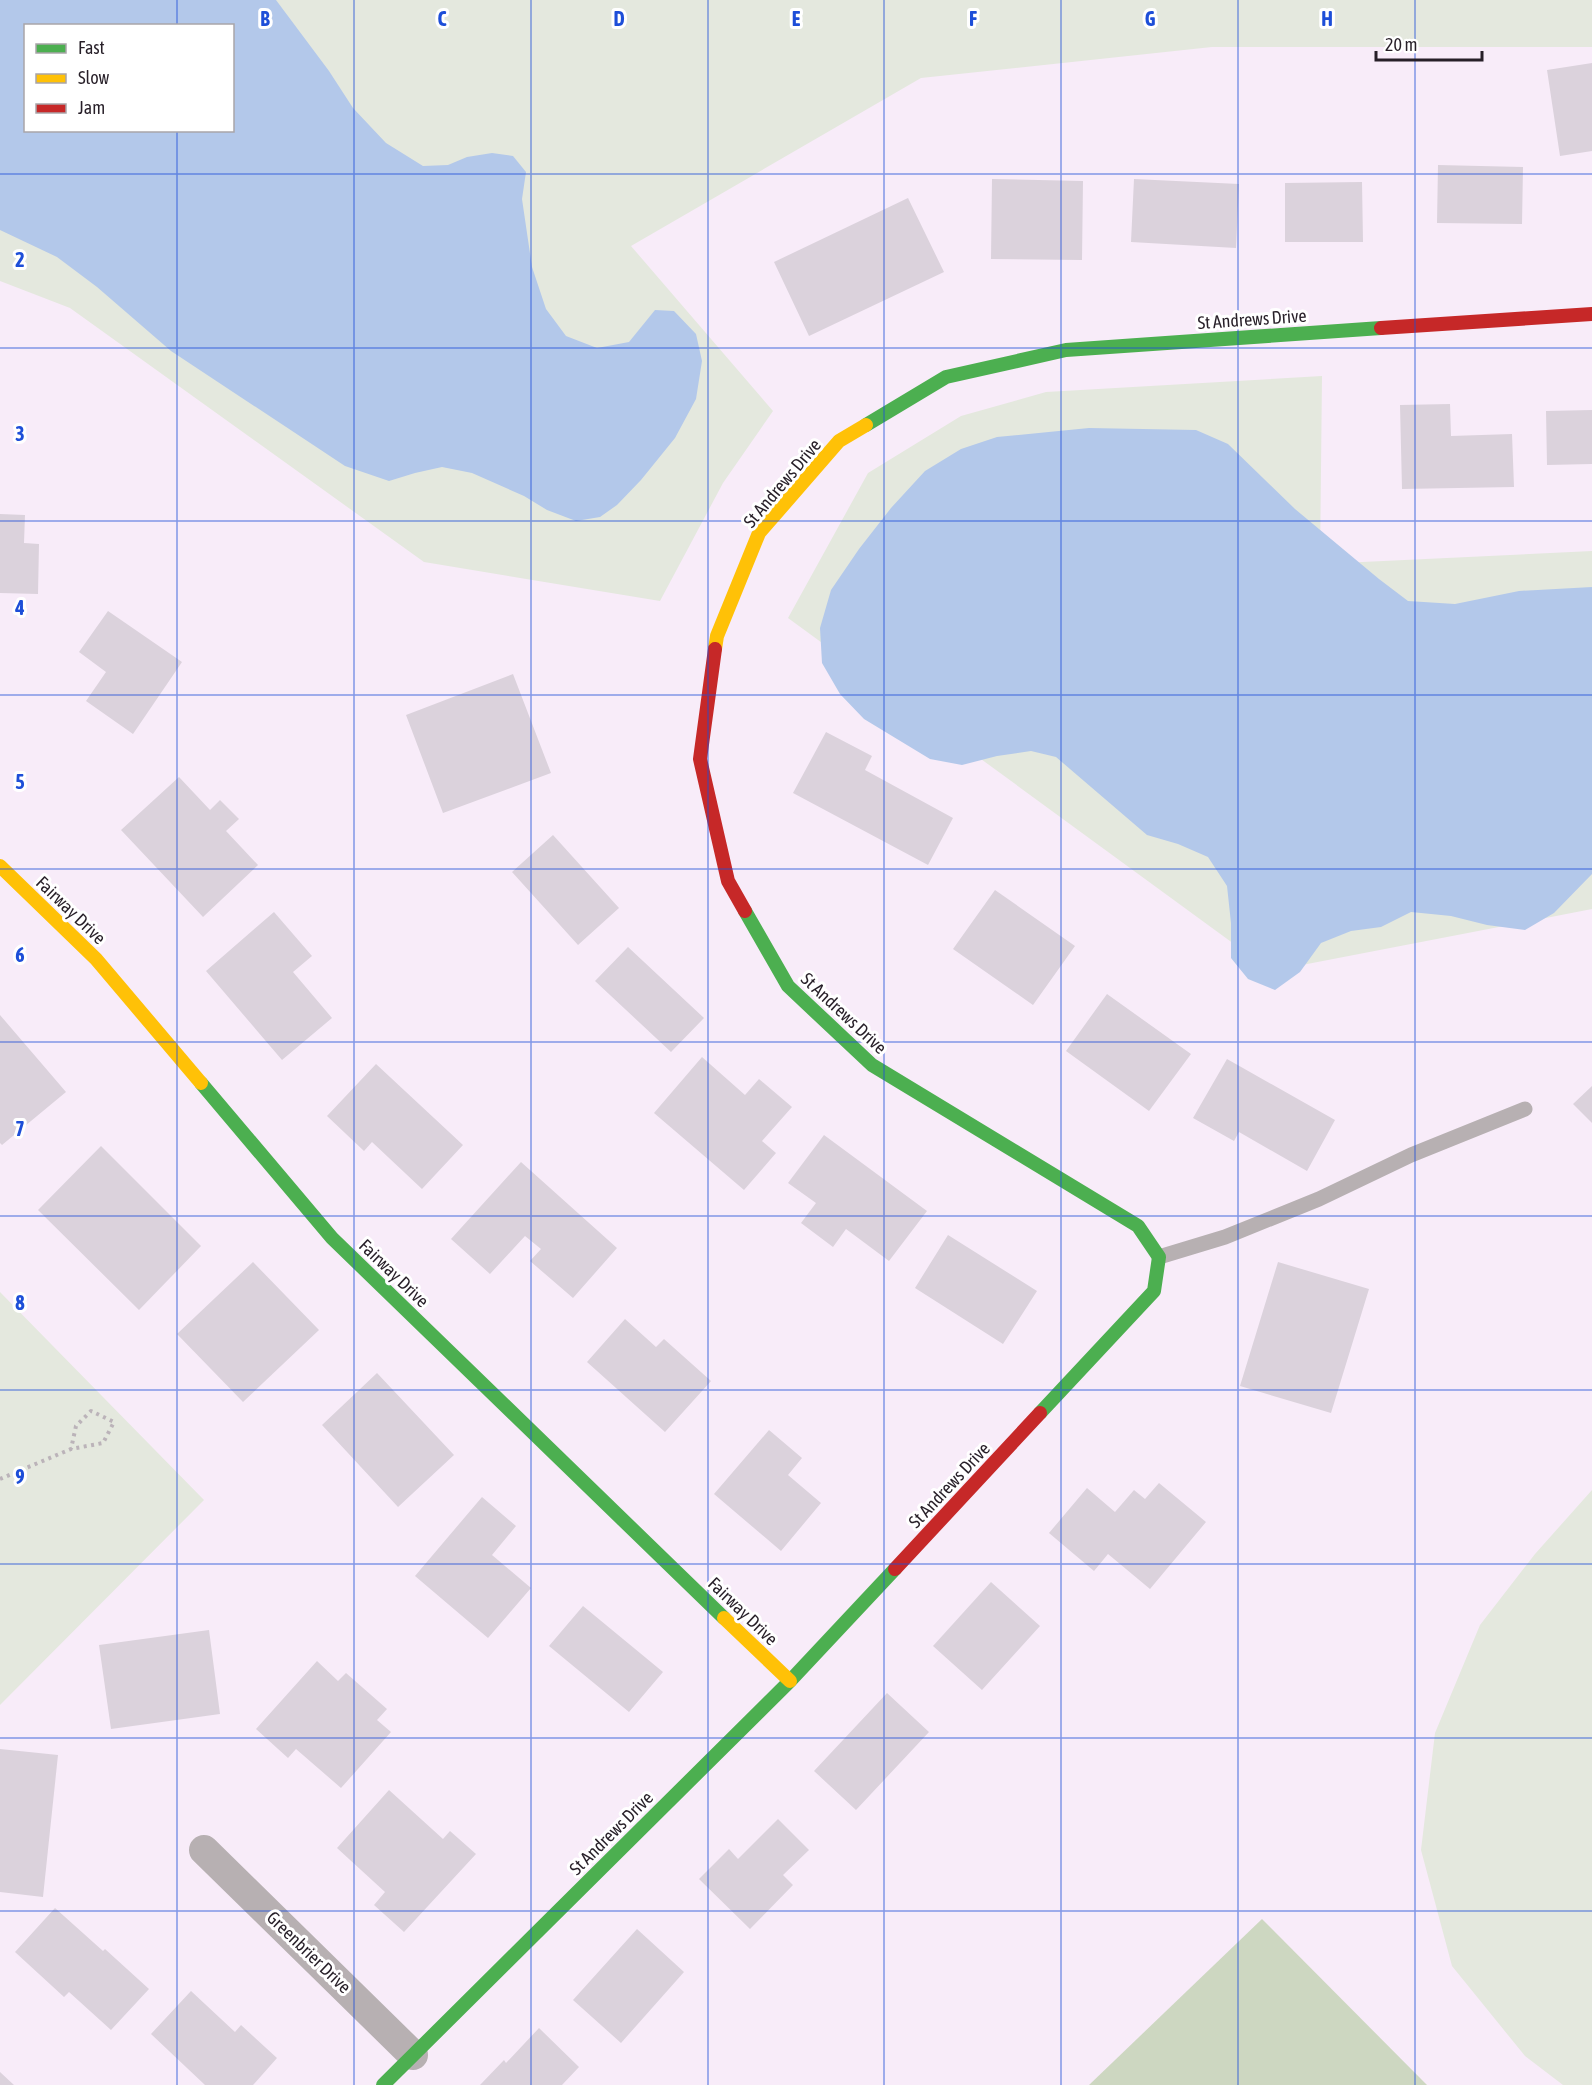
<svg xmlns="http://www.w3.org/2000/svg" width="1592" height="2085" font-family="'Asap Condensed',sans-serif">
	<style>
		.green { fill: #e4e8de; fill-rule: evenodd }
		.forest { fill: #cdd7c1 }
		.water { fill: #b3c8ea; fill-rule: evenodd }
		.building { fill: #dbd2dc }
		.lines { fill: none; stroke-linecap: round; stroke-linejoin: round }
		.path { stroke: #bbb3b9; stroke-width: 4; stroke-dasharray: 3 4.5; stroke-linecap: butt }
		.lane { stroke: #b7b0b2; stroke-width: 15 }
		.street { stroke: #b7b0b2; stroke-width: 30 }
		.fast { stroke: #4caf50; stroke-width: 14 }
		.slow { stroke: #ffc107; stroke-width: 14 }
		.jam { stroke: #c62828; stroke-width: 14 }
		.grid { fill: none; stroke: #1d4ed8; stroke-width: 1.5; stroke-opacity: 0.55 }
		.labels { text-anchor: middle; dominant-baseline: central; stroke-width: 6; stroke-linejoin: round; paint-order: stroke }
		.street-label { font-size: 18px; fill: #271f28; stroke: #fff }
		.grid-label { font-size: 20px; text-anchor: middle; font-weight: bold; fill: #1d4ed8; stroke: #fff; stroke-width: 6; stroke-linejoin: round; paint-order: stroke }
	</style>
	<rect width="100%" height="100%" fill="#f8ecf9"/>
	<path class="green" d="M0,0H1592V47H1212L921,78L631,246L773,411L723,483L660,601L424,562L70,308L0,281ZM26,26H232V130H26Z
		M1322,376L1320,564L1592,551V909L1271,971L788,618L868,473L961,416L1046,392Z
		M0,1292L204,1500L0,1705Z
		M1592,1490V2085H1563L1525,2056L1452,1966L1421,1850L1435,1733L1480,1625L1535,1554Z"/>
	<path class="forest" d="M1262,1919L1427,2085H1089Z"/>
	<path class="water" d="M0,0H276L329,71L353,108L386,143L423,166L448,165L467,157L492,153L513,156L526,172L522,199L532,267L546,309L566,336L597,348L629,342L655,310L674,311L696,334L702,361L696,399L675,438L641,480L617,505L600,517L576,521L547,510L524,496L472,473L442,467L415,473L389,481L345,466L171,351L97,287L57,257L0,230ZM26,26H232V130H26Z
		M1089,428L1196,430L1228,444L1295,509L1379,579L1408,601L1455,604L1519,591L1592,587V874L1554,913L1525,930L1487,925L1451,916L1411,912L1381,927L1351,931L1321,943L1300,972L1275,990L1248,979L1231,958V923L1227,886L1208,857L1178,844L1147,835L1056,757L1031,751L997,756L962,765L930,759L864,719L840,694L822,663L820,628L831,590L859,549L891,508L925,471L961,449L997,437Z"/>
	<path class="building" d="M1592,63V151L1560,156L1547,70Z
		M1438,165L1523,167L1522,224L1437,223Z
		M992,179L1083,181L1082,260L991,259Z
		M1134,179L1239,184L1236,248L1131,242Z
		M1362,182L1363,242H1285V183Z
		M908,198L944,272L809,336L774,262Z
		M1450,404L1451,436L1512,434L1514,487L1402,489L1400,405Z
		M1592,410V464L1547,465L1546,411Z
		M0,514L25,515L24,543L39,544L38,594L0,593Z
		M108,611L182,662L133,734L86,701L106,672L79,652Z
		M513,674L551,773L443,813L406,715Z
		M826,732L872,756L865,770L953,818L928,865L793,793Z
		M179,777L210,810L220,800L239,819L226,831L258,865L203,917L121,830Z
		M553,835L619,908L578,945L512,872Z
		M995,890L1075,946L1033,1005L953,949Z
		M274,912L312,956L293,972L332,1018L282,1060L206,971Z
		M628,947L704,1018L671,1052L595,981Z
		M1107,994L1191,1054L1149,1111L1066,1051Z
		M0,1015L66,1092L2,1145L0,1143Z
		M702,1057L745,1095L759,1079L792,1107L762,1141L776,1153L744,1190L654,1113Z
		M1227,1059L1335,1120L1307,1171L1239,1132L1234,1141L1193,1118Z
		M376,1064L463,1145L422,1189L372,1142L364,1151L327,1116Z
		M1592,1086V1123L1573,1104Z
		M824,1135L927,1211L889,1261L846,1229L833,1247L801,1223L816,1203L788,1183Z
		M101,1146L201,1246L139,1310L38,1210Z
		M521,1162L617,1248L573,1298L530,1261L541,1249L525,1236L490,1274L451,1239Z
		M948,1235L1037,1291L1003,1344L915,1288Z
		M253,1262L319,1330L243,1402L177,1334Z
		M1278,1262L1369,1289L1331,1413L1240,1386Z
		M625,1319L656,1347L664,1339L711,1381L665,1432L587,1362Z
		M377,1373L454,1455L398,1507L322,1425Z
		M769,1430L802,1458L788,1475L821,1503L781,1551L714,1494Z
		M1159,1483L1206,1522L1150,1589L1108,1554L1094,1571L1049,1533L1087,1488L1115,1512L1134,1490L1145,1499Z
		M482,1497L516,1526L492,1555L531,1588L488,1638L415,1576Z
		M991,1582L1040,1626L982,1690L933,1646Z
		M583,1606L663,1672L629,1712L549,1646Z
		M209,1630L220,1714L111,1729L99,1645Z
		M317,1661L338,1681L346,1673L387,1709L377,1720L391,1732L341,1788L296,1749L288,1758L256,1729Z
		M887,1693L929,1732L856,1810L814,1771Z
		M0,1749L58,1755L43,1897L0,1892Z
		M389,1790L443,1839L450,1831L476,1854L404,1932L374,1905L385,1892L337,1848Z
		M778,1819L809,1850L783,1875L793,1885L750,1929L699,1879L729,1849L738,1859Z
		M55,1908L103,1951L105,1949L149,1989L111,2030L69,1992L64,1997L15,1952Z
		M637,1929L684,1972L621,2043L573,2000Z
		M191,1991L235,2032L241,2025L277,2058L253,2085H205L151,2034Z
		M539,2028L579,2067L562,2085H480L504,2060L506,2063Z
		M0,2072L14,2085H0Z"/>
	<g class="lines">
		<path class="path" d="M0,1479L71,1449L103,1443L114,1422L91,1411L76,1426L71,1449"/>
		<path class="lane" d="M1159,1257L1225,1237L1319,1199L1411,1155L1525,1109"/>
		<path class="street" d="M204,1850L413,2055"/>
		<path class="fast" d="M866,425L946,377L1066,350L1381,328
			M745,911L788,986L872,1065L1138,1226L1159,1257L1154,1291L1040,1413
			M201,1083L332,1238L724,1618
			M383,2085L790,1681L895,1569"/>
		<path class="slow" d="M715,649L717,636L759,533L839,441L866,425
			M0,866L96,959L201,1083
			M724,1618L790,1681"/>
		<path class="jam" d="M1381,328L1592,314
			M715,649L700,759L728,881L745,911
			M895,1569L1040,1413"/>
	</g>
	<path class="grid" d="M177,0V26M354,0V2085M531,0V2085M708,0V2085M884,0V2085M1061,0V2085M1238,0V2085M1415,0V2085M177,130V2085M0,174H1592M0,348H1592M0,521H1592M0,695H1592M0,869H1592M0,1042H1592M0,1216H1592M0,1390H1592M0,1564H1592M0,1738H1592M0,1911H1592"/>
	<g class="labels">
		<g class="street-label">
			<text transform="translate(1252 319) rotate(-4)">St Andrews Drive</text>
			<text transform="translate(782 483) rotate(-50)">St Andrews Drive</text>
			<text transform="translate(71 910) rotate(44)">Fairway Drive</text>
			<text transform="translate(844 1013) rotate(43)">St Andrews Drive</text>
			<text transform="translate(394 1273) rotate(44)">Fairway Drive</text>
			<text transform="translate(949 1485) rotate(-47)">St Andrews Drive</text>
			<text transform="translate(743 1611) rotate(44)">Fairway Drive</text>
			<text transform="translate(611 1833) rotate(-45)">St Andrews Drive</text>
			<text transform="translate(309 1952) rotate(44)">Greenbrier Drive</text>
		</g>
	</g>
	<g class="grid-label">
		<text x="265" y="26">B</text>
		<text x="442" y="26">C</text>
		<text x="619" y="26">D</text>
		<text x="796" y="26">E</text>
		<text x="973" y="26">F</text>
		<text x="1150" y="26">G</text>
		<text x="1327" y="26">H</text>
		<text x="20" y="267">2</text>
		<text x="20" y="441">3</text>
		<text x="20" y="615">4</text>
		<text x="20" y="789">5</text>
		<text x="20" y="962">6</text>
		<text x="20" y="1136">7</text>
		<text x="20" y="1310">8</text>
		<text x="20" y="1484">9</text>
	</g>
	<rect x="24" y="24" width="210" height="108" fill="#ffffff" stroke="#a9a5a9" stroke-width="1.5"/>
	<rect x="36" y="44" width="30" height="9" fill="#4caf50" stroke="#a9a5a9" stroke-width="1.5"/>
	<text x="78" y="54" font-size="18" fill="#271f28">Fast</text>
	<rect x="36" y="74" width="30" height="9" fill="#ffc107" stroke="#a9a5a9" stroke-width="1.5"/>
	<text x="78" y="84" font-size="18" fill="#271f28">Slow</text>
	<rect x="36" y="104" width="30" height="9" fill="#c62828" stroke="#a9a5a9" stroke-width="1.5"/>
	<text x="78" y="114" font-size="18" fill="#271f28">Jam</text>
	<path d="M1376 51v9h106v-9" fill="none" stroke="#271f28" stroke-width="3"/>
	<text x="1385" y="51" font-size="18" fill="#271f28" stroke="#ffffff" stroke-width="4.5" paint-order="stroke">20 m</text>
</svg>
